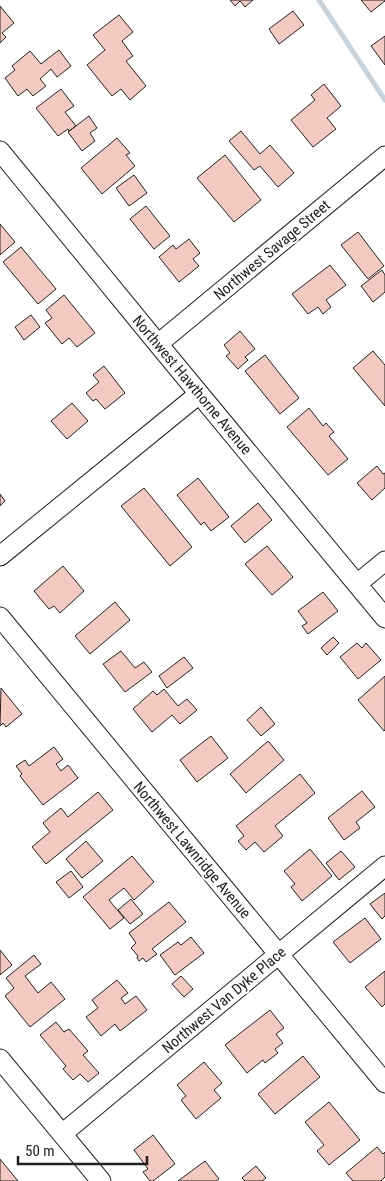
<svg xmlns="http://www.w3.org/2000/svg" width="385" height="1181" font-family="'Roboto Condensed',sans-serif">
	<style>
		.lines { fill: none; stroke-linecap: round; stroke-linejoin: round }
		.stream { stroke: #c7d3dd; stroke-width: 5 }
		.building { fill: #f3c9c0; stroke: #222 }
		.minor-casing { stroke: #222; stroke-width: 21 }
		.minor { stroke: #fff; stroke-width: 19 }
		.labels { text-anchor: middle; dominant-baseline: central; stroke-width: 4; stroke-linejoin: round; paint-order: stroke }
		.street-label { font-size: 15px; fill: #222; stroke: #fff }
	</style>
	<rect width="100%" height="100%" fill="#fff"/>
	<g class="lines">
		<path class="stream" d="M319,0L385,100"/>
	</g>
	<path class="building" d="M230,0H253L245,7L240,1L235,6Z
		M361,0H385V1L371,12Z
		M0,6L14,23L2,33L6,37L0,43Z
		M293,11L304,25L279,44L269,29Z
		M119,15L133,32L122,41L133,56L126,61L146,86L130,100L121,89L112,96L87,65L105,50L93,35Z
		M385,36V65L371,46Z
		M59,50L71,66L57,77L51,69L40,79L46,86L33,96L27,89L18,96L5,78L15,70L12,66L30,51L41,64Z
		M324,84L341,106L327,118L336,129L313,147L291,120L315,100L311,95Z
		M61,89L74,106L65,112L76,126L69,131L68,129L58,136L36,108Z
		M89,116L97,128L90,133L95,141L82,151L68,132Z
		M241,131L260,154L270,145L294,173L278,187L260,166L254,170L229,141Z
		M117,138L130,153L126,155L135,166L102,194L81,168Z
		M225,155L261,200L234,222L197,178Z
		M134,175L147,193L129,206L116,188Z
		M146,206L170,236L154,249L130,219Z
		M0,224L15,242L0,255Z
		M358,232L384,266L368,279L341,245Z
		M189,239L200,253L193,259L199,266L179,282L159,257L173,245L176,249Z
		M21,247L56,289L38,304L3,262Z
		M330,265L346,285L326,300L331,307L323,314L318,307L308,314L292,294Z
		M382,270L385,275V292L373,302L361,286Z
		M64,295L95,333L77,347L69,338L62,344L45,323L52,318L46,310Z
		M31,315L40,327L24,340L15,327Z
		M240,331L255,349L245,357L248,360L238,369L226,356L230,353L224,345Z
		M373,351L385,365V406L353,368Z
		M265,355L299,398L280,414L245,371Z
		M104,366L125,393L105,409L96,399L93,401L86,393L99,382L93,375Z
		M72,403L88,421L67,439L51,421Z
		M309,408L323,426L326,423L334,432L329,436L348,459L328,475L287,427Z
		M377,466L383,474L385,473V488L372,500L357,483Z
		M198,478L229,517L211,531L204,522L201,525L177,495Z
		M144,488L192,547L170,566L121,506Z
		M0,494L5,501L0,506Z
		M258,503L272,520L245,543L231,526Z
		M267,546L293,577L272,595L245,564Z
		M63,566L84,591L60,613L54,606L49,609L34,591Z
		M323,592L338,611L308,634L302,626L307,623L298,611Z
		M115,602L130,620L90,654L75,636Z
		M333,637L339,643L327,655L321,648Z
		M357,643L362,648L366,643L381,660L358,679L340,657Z
		M121,651L135,668L144,662L152,672L125,692L103,664Z
		M184,657L193,668L167,688L159,676Z
		M385,676V730L384,731L358,700Z
		M1,688L22,714L6,727L3,723L0,726Z
		M164,689L178,706L187,699L197,710L180,724L172,715L152,732L133,709L153,691L157,695Z
		M261,707L275,724L261,736L247,720Z
		M211,736L228,758L197,782L180,760Z
		M268,741L284,760L246,793L230,774Z
		M54,747L63,759L56,764L61,771L68,765L78,778L43,805L20,776L22,774L16,766L25,760L29,766Z
		M300,774L315,793L275,826L283,836L264,852L255,842L246,850L238,841L244,836L236,826Z
		M362,791L375,807L356,822L360,828L344,840L328,818Z
		M98,792L113,810L46,864L32,847L50,832L43,823L61,808L68,817Z
		M86,841L103,861L82,878L66,859Z
		M310,849L332,876L302,901L291,887L295,884L284,871Z
		M341,851L355,867L339,880L326,863Z
		M132,856L154,882L134,900L124,888L109,900L124,918L110,929L83,897Z
		M71,871L83,887L69,898L56,882Z
		M385,893V916L382,919L370,904Z
		M131,899L143,914L130,924L118,910Z
		M169,902L186,922L152,949L157,954L146,962L143,958L139,961L137,958L138,956L131,948L136,943L129,933Z
		M365,918L381,939L350,963L333,942Z
		M191,937L204,953L175,975L160,955L178,942L181,945Z
		M0,950L12,965L0,975Z
		M34,955L41,964L25,976L38,993L51,982L65,999L30,1027L5,996L14,988L6,978Z
		M385,971V1004L382,1007L365,987Z
		M181,976L193,989L184,997L172,984Z
		M117,980L128,993L121,998L125,1004L136,996L147,1010L120,1031L115,1024L101,1036L86,1017L98,1008L92,1000Z
		M270,1010L284,1028L276,1034L283,1043L275,1049L278,1053L265,1063L263,1060L247,1073L225,1045Z
		M56,1022L64,1032L69,1029L88,1051L83,1055L99,1073L88,1082L80,1074L73,1080L63,1069L66,1066L40,1035Z
		M303,1056L320,1077L275,1114L258,1094Z
		M204,1062L222,1083L214,1090L221,1098L196,1119L181,1100L186,1096L177,1085Z
		M329,1102L360,1140L329,1165L317,1151L324,1145L305,1122Z
		M153,1135L175,1164L153,1181H150L143,1172L148,1169L134,1150Z
		M377,1147L383,1154L385,1152V1177L381,1181H353L346,1173Z
		M0,1159L18,1181H0Z
		M205,1161L219,1179L216,1181H178Z
		M256,1166L266,1178L262,1181H245L242,1178Z"/>
	<g class="lines">
		<defs>
			<path id="minor" d="M0,151L158,344L385,618
				M158,344L385,156
				M0,556L199,394
				M357,584L385,561
				M0,617L385,1083
				M0,1059L101,1181
				M62,1134L385,866"/>
		</defs>
		<use href="#minor" class="minor-casing"/>
		<use href="#minor" class="minor"/>
	</g>
	<g class="labels">
		<g class="street-label">
			<text transform="translate(272 250) rotate(-40)">Northwest Savage Street</text>
			<text transform="translate(192 385) rotate(50)">Northwest Hawthorne Avenue</text>
			<text transform="translate(192 850) rotate(50)">Northwest Lawnridge Avenue</text>
			<text transform="translate(224 1000) rotate(-40)">Northwest Van Dyke Place</text>
		</g>
	</g>
	<path d="M18 1156v8h129v-8" fill="none" stroke="#222222" stroke-width="2.5"/>
	<text x="25" y="1156" font-size="15" fill="#222222" stroke="#ffffff" stroke-width="4" paint-order="stroke">50 m</text>
</svg>
